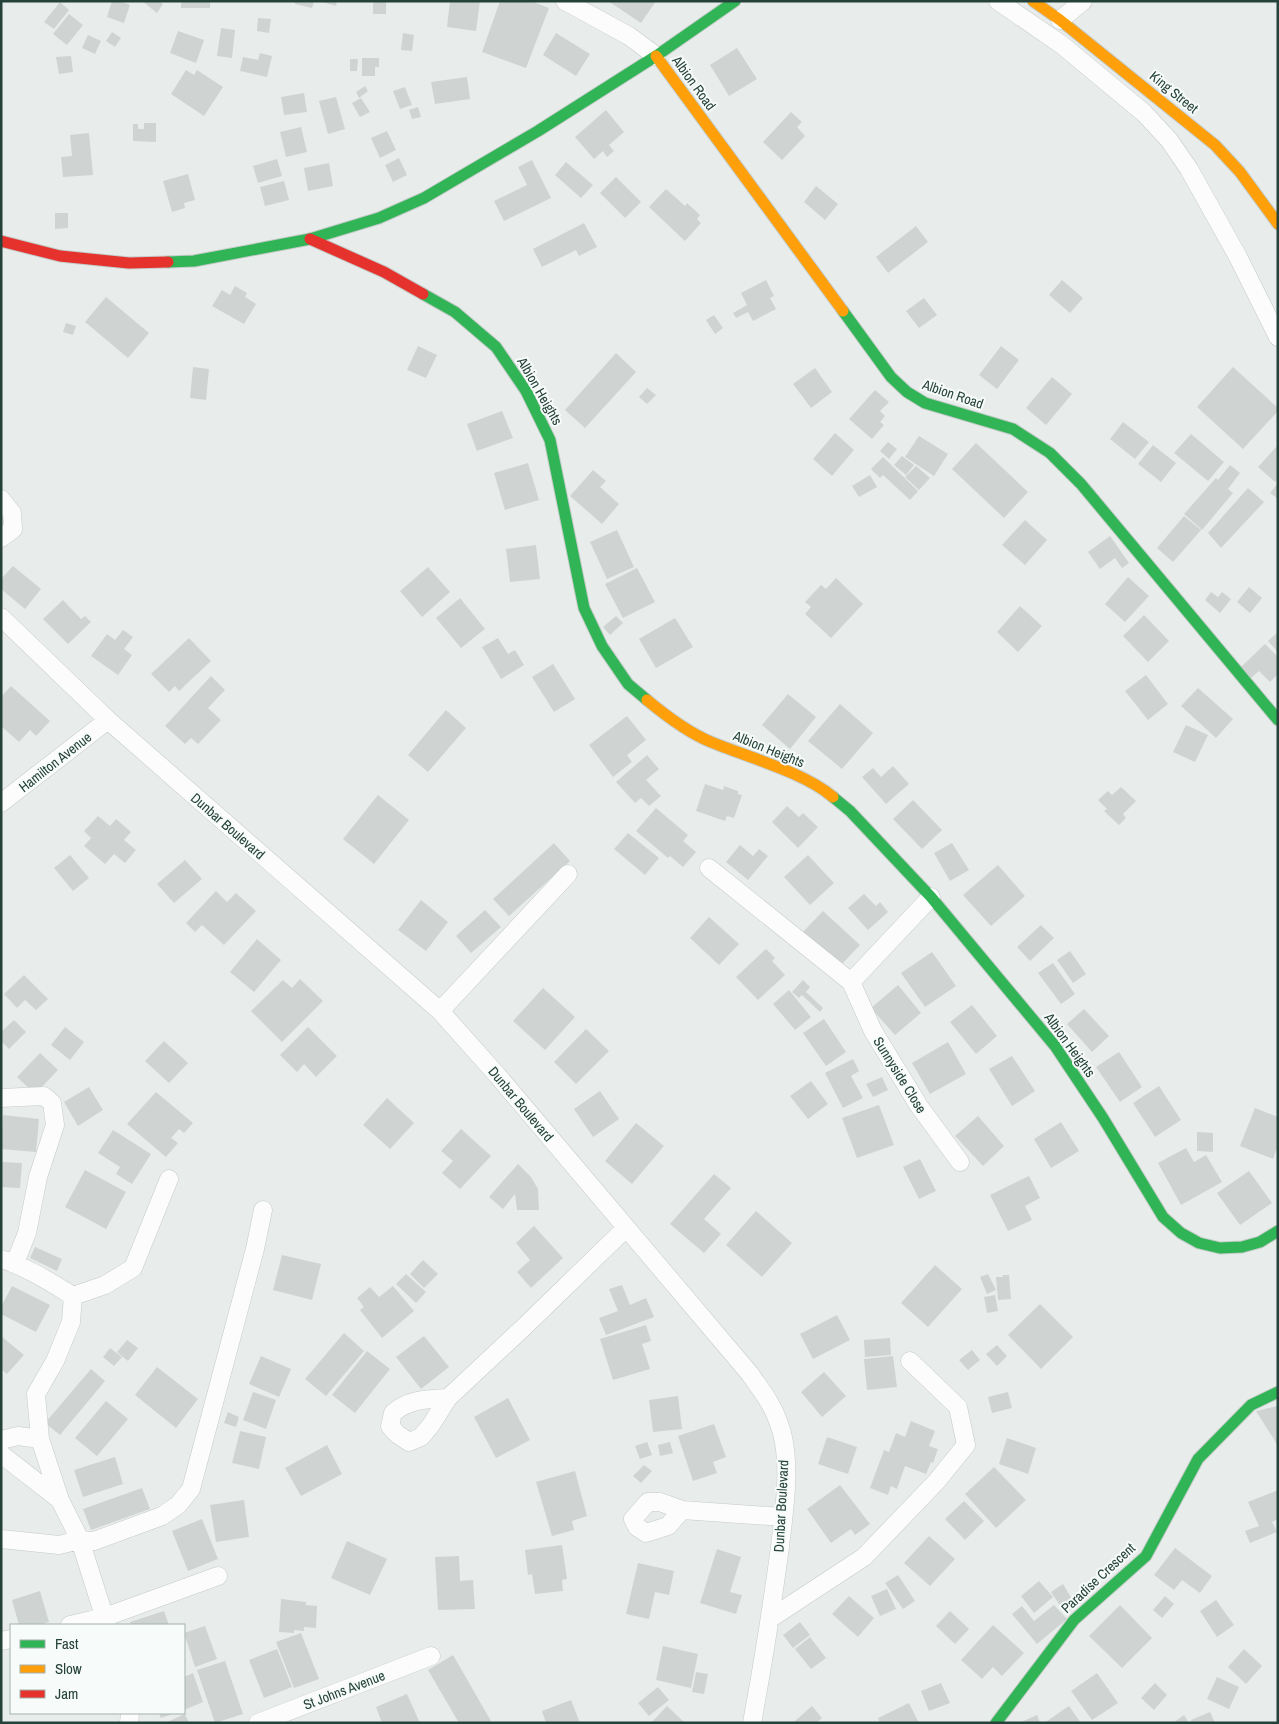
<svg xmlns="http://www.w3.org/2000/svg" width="1279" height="1724" font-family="'Archivo Narrow',sans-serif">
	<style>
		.building { fill: #cfd4d2 }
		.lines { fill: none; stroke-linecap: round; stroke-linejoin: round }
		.street-casing { stroke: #c5cac8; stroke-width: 19 }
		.fast-casing { stroke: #c3cbc8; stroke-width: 13 }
		.slow-casing { stroke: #c3cbc8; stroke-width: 13 }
		.jam-casing { stroke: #c3cbc8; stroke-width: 13 }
		.street { stroke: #fcfcfc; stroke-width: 18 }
		.fast { stroke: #30b455; stroke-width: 11 }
		.slow { stroke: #ff9f0a; stroke-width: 11 }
		.jam { stroke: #e5322d; stroke-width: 11 }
		.labels { text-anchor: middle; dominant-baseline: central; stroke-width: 4; stroke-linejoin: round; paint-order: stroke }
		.street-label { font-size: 14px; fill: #24423a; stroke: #f7fbf9 }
	</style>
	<rect width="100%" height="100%" fill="#e8edeb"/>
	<path class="building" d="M112,1H120L130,5L124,23L107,17Z
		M142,1H159L163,4L157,13Z
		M181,1H210V8H181Z
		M295,1H314L312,8L295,4Z
		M319,1H337L336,6Z
		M373,1H386V14H373Z
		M450,1H480L476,31L447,27Z
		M500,1H531L549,8L526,68L482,52Z
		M608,1H656L641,23Z
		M60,2L69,10L54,29L44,22Z
		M69,14L83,25L67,45L53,34Z
		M258,18L271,19L269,33L257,31Z
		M221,28L235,30L232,58L217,56Z
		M178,31L204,40L196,63L170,53Z
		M112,32L121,38L115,47L106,41Z
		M403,33L414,35L412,51L401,50Z
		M556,33L590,54L576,76L543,55Z
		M88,35L101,41L95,54L82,48Z
		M737,48L757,79L729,96L710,65Z
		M260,53L272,56L267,77L240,71L243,57L258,60Z
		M71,56L73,72L59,74L56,57Z
		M362,58H379V67H375V76H362Z
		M350,59H358L357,71H350Z
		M186,70L194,75L197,70L223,87L204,116L171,94Z
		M467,77L470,99L435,104L431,82Z
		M365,86L368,91L359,98L356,92Z
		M405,87L412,105L400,109L393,91Z
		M304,93L307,112L284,115L281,97Z
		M336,97L345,129L328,134L319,101Z
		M361,98L370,112L360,117L352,103Z
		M418,107L421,117L412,119L409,110Z
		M606,110L624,132L609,145L614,151L607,157L603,151L594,159L575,137Z
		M791,112L802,122L797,127L805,136L782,160L763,142Z
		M144,123H156V142L133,141V124H138V129H144Z
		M301,127L307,152L286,157L280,132Z
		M387,131L396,150L380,158L371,138Z
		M89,133L93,175L63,177L61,157L72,156L70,135Z
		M399,158L407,175L393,182L385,165Z
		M277,159L282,176L258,183L253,166Z
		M532,160L551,198L504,221L494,201L527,185L518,167Z
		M566,162L593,185L581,198L555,175Z
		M329,163L333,186L308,191L304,168Z
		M188,174L195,200L184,203L185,208L172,212L163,181Z
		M616,177L641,202L625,218L600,193Z
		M284,181L289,200L265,206L260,187Z
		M816,186L838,204L825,220L804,202Z
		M666,189L685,206L687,203L700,215L697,219L701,223L685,241L649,207Z
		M55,213H68V228L55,229Z
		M584,223L597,247L579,256L576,250L542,267L533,249Z
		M916,226L928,242L888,273L876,257Z
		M766,280L774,296L770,298L776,309L753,321L748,312L736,318L733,313L747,305L741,293Z
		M1062,280L1083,298L1070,313L1049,295Z
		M235,286L247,293L245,297L256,304L244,324L212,306L222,290L230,295Z
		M106,297L149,333L128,358L85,322Z
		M924,298L937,315L919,328L906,311Z
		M714,315L723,328L715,334L706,320Z
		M66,323L76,326L73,335L63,332Z
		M418,346L437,355L426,378L407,370Z
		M1001,346L1019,360L997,389L979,375Z
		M616,353L636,372L585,428L565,410Z
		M193,367L209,369L206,400L190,398Z
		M1233,367L1278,408V411L1243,449L1197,407Z
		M815,368L832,392L811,408L793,384Z
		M1052,377L1072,394L1046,425L1026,408Z
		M647,388L656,395L647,404L639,397Z
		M875,390L889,402L880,411L885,416L880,422L884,425L872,439L849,419Z
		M502,411L513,438L477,451L467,424Z
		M1123,422L1149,442L1135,459L1110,439Z
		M835,433L854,450L832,476L813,459Z
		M1191,434L1224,462L1208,481L1174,453Z
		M919,436L948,454L934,476L905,457Z
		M888,442L897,449L889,459L880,451Z
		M976,443L1028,492L1004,518L952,469Z
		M1153,445L1176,463L1161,482L1138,464Z
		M1278,445V479L1275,482L1258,467Z
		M902,456L914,465L906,475L894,465Z
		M883,457L918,491L910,500L883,475L880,478L871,469Z
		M528,463L539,500L505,510L494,473Z
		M1230,465L1240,473L1228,489L1233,493L1202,530L1184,514L1216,478L1218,480Z
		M916,466L930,478L919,490L905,477Z
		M593,470L606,481L600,487L619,504L602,524L570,496Z
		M870,475L877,487L859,497L852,486Z
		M1278,483V499L1270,493Z
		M1248,488L1264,502L1221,548L1208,533Z
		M1184,516L1201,530L1173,562L1157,548Z
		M1025,520L1047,540L1025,565L1002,545Z
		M617,530L634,567L607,579L590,542Z
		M1110,536L1129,563L1122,568L1115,558L1100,569L1088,552Z
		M536,545L540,579L510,582L506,549Z
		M13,566L41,589L25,609L1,589V579Z
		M428,567L450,592L422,617L400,591Z
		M637,568L655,602L623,618L605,584Z
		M1128,577L1149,596L1125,622L1105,604Z
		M836,578L863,604L831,638L805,614L811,607L805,602L821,585L826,589Z
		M1249,587L1262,598L1250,613L1237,602Z
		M1211,592L1218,597L1222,592L1231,599L1220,613L1205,600Z
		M460,598L485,629L461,648L436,618Z
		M63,600L81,619L85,616L91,622L68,644L43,619Z
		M1020,606L1042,626L1018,652L997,632Z
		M1144,615L1169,641L1148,662L1123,636Z
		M616,616L623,623L610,635L603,627Z
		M675,618L693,647L656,668L639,639Z
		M123,630L133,637L124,649L132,655L118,675L91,656L107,634L115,640Z
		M1278,632V652L1268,641Z
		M189,638L211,661L179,691L175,686L169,692L151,674Z
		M498,638L508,654L515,650L524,665L501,679L482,647Z
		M1265,644L1278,657V674L1270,682L1259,671L1251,678L1241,667Z
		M553,664L575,699L554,712L532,677Z
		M1146,675L1168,704L1148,720L1125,691Z
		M211,676L225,690L208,708L221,720L198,744L191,738L185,744L165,726Z
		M11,686L50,721L36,736L30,730L19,742L1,726V697Z
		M1198,688L1233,719L1216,738L1181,706Z
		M788,694L816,717L790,749L762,725Z
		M840,704L873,733L842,769L808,741Z
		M446,710L466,728L428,772L408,755Z
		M627,716L646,740L627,755L632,762L613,777L589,745Z
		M1186,725L1208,735L1195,762L1173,752Z
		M647,755L659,769L646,780L661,796L649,806L641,798L635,803L616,782Z
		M893,766L909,784L886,804L862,777L873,768L881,777Z
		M705,784L723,790L724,786L738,791V794L742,795L734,818L727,816L725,821L696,811Z
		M1121,787L1136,801L1123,814L1126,818L1119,825L1104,811L1107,809L1098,800L1108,791L1112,795Z
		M378,795L409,820L374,864L343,839Z
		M913,800L942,830L922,849L893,819Z
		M787,806L799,817L803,813L818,827L798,848L772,822Z
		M656,808L688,835L683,841L696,852L683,867L670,856L668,858L636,831Z
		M98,816L110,826L116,819L131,832L124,840L136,850L125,863L114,854L105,864L84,846L91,838L84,831Z
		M628,833L659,858L645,875L614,849Z
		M554,843L570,861L509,916L493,899Z
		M952,843L969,870L950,881L934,853Z
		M740,845L753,856L759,849L768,856L748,880L726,862Z
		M70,855L89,878L73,891L54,868Z
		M808,855L834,883L810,905L784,877Z
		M185,860L202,879L174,903L157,884Z
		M998,865L1025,896L991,926L963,895Z
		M216,891L227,902L236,893L256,911L224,945L202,925L195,932L186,923Z
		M864,894L876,906L880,902L888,912L868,930L848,908Z
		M421,900L448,922L426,951L398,930Z
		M485,910L501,927L471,953L456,936Z
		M823,911L860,945L840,966L803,932Z
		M709,917L739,944L719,965L690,938Z
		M1041,925L1054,938L1030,961L1017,947Z
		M257,939L281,960L254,992L230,972Z
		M766,949L775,958L772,961L785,975L758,1000L736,977Z
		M1070,951L1086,974L1073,983L1057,960Z
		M932,952L956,986L925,1007L901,973Z
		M1053,963L1075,994L1061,1004L1038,973Z
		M24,975L48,999L36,1010L25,1000L17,1008L4,994Z
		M300,979L323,1001L282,1042L251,1011L283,980L292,988Z
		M803,980L810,987L806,992L823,1008L820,1012L802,995L799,998L792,992Z
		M898,985L921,1013L895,1035L871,1008Z
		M543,988L575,1017L545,1050L513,1021Z
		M789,990L811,1017L795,1030L773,1004Z
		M972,1005L997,1036L976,1054L950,1022Z
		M1084,1009L1109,1036L1092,1052L1067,1024Z
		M824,1019L846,1052L826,1066L803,1033Z
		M14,1020L26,1032L9,1049L1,1041V1032Z
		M65,1027L84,1042L70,1060L51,1045Z
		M308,1027L337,1056L316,1077L304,1064L297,1072L280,1055Z
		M586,1029L609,1051L576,1084L554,1062Z
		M164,1041L188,1063L169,1083L145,1061Z
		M948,1042L966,1074L930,1094L912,1063Z
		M1119,1052L1142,1087L1120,1102L1096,1067Z
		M40,1053L58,1070L35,1094L17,1077Z
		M1012,1056L1035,1091L1012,1106L989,1069Z
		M853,1059L859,1071L851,1076L863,1098L843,1108L825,1073Z
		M882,1077L888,1090L873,1097L866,1084Z
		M811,1081L828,1104L808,1119L790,1096Z
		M1159,1086L1181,1120L1155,1137L1133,1103Z
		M89,1087L103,1110L78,1126L64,1102Z
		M600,1091L619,1119L593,1137L574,1109Z
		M156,1092L193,1123L184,1133L179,1129L171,1138L178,1143L166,1157L127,1124Z
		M387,1098L414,1123L390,1149L363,1125Z
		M879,1105L894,1145L857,1158L842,1118Z
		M1255,1108L1278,1117V1145L1273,1159L1240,1146Z
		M3,1115L39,1119L36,1152L1,1149Z
		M978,1116L1004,1146L983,1166L955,1136Z
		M1061,1122L1079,1151L1051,1168L1034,1139Z
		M636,1123L664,1146L632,1184L605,1161Z
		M461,1129L491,1156L460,1189L442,1173L453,1161L441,1151Z
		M113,1130L151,1154L132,1184L116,1174L120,1167L98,1153Z
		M1197,1132L1213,1133V1152L1197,1151Z
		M1186,1148L1194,1162L1206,1155L1222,1182L1181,1205L1158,1163Z
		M920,1159L936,1191L919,1199L903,1167Z
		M1,1162L22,1163L20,1188L1,1187Z
		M518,1164L531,1177L538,1189L539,1210H517L515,1194L503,1209L489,1197Z
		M85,1170L126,1192L106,1229L65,1207Z
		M1249,1171L1272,1203L1240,1225L1217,1193Z
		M714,1174L731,1188L704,1219L721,1234L704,1253L670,1224Z
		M1029,1176L1040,1198L1025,1206L1032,1220L1008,1231L990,1195Z
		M756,1211L792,1243L762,1277L726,1245Z
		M534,1226L563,1258L531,1288L517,1272L530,1260L516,1243Z
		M35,1247L62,1259L57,1271L30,1258Z
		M282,1255L321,1264L312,1300L273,1290Z
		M423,1260L438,1274L424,1288L410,1274Z
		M935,1265L962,1289L928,1327L901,1303Z
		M406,1274L426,1292L416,1303L396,1284Z
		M988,1274L996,1290L987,1294L980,1277Z
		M1003,1275H1009L1011,1299L998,1300L996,1277H1003Z
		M622,1285L630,1305L646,1298L654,1317L606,1335L599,1318L618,1311L609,1289Z
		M12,1286L50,1305L36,1332L1,1314V1307Z
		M393,1286L414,1311L382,1338L360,1310L364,1307L357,1298L370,1287L379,1297Z
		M995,1295L998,1311L987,1313L984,1297Z
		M1040,1304L1073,1337L1041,1369L1008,1335Z
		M837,1315L850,1340L813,1359L800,1334Z
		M646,1325L651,1341L642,1344L650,1369L613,1380L600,1339Z
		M344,1333L364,1351L326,1396L305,1379Z
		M1,1336L24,1355L7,1374L1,1369Z
		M424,1336L449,1367L421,1389L396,1357Z
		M890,1338L891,1355L865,1357L864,1340Z
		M127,1340L138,1348L128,1361L117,1352Z
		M997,1345L1007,1356L997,1366L986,1354Z
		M110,1348L122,1357L114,1366L103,1357Z
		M972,1350L980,1360L968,1370L959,1360Z
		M367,1351L390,1369L355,1413L332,1395Z
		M261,1356L291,1369L279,1397L249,1384Z
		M893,1356L897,1387L867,1390L864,1359Z
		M157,1367L198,1399L176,1428L135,1395Z
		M91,1369L105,1381L60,1435L45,1423Z
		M824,1372L846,1396L822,1417L801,1392Z
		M253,1392L276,1400L266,1429L243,1420Z
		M1008,1392L1012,1408L992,1413L988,1397Z
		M678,1396L682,1429L653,1432L649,1400Z
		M508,1398L530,1440L496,1458L474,1417Z
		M106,1401L128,1419L97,1456L75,1438Z
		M1278,1406V1446L1256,1411Z
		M228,1412L239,1417L236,1427L224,1423Z
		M911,1421L935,1431L929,1446L938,1449L933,1463L931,1462L926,1474L905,1466L897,1489L891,1486L888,1495L870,1488L884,1450L889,1452L896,1433L905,1437Z
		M714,1424L726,1457L713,1462L717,1473L693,1481L678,1436Z
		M240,1431L266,1437L259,1469L232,1463Z
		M827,1437L857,1447L848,1474L818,1464Z
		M1007,1438L1036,1448L1028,1474L999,1464Z
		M647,1442L652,1455L640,1459L635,1446Z
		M670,1442L673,1453L660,1456L658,1445Z
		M327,1445L342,1474L301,1496L285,1468Z
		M115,1457L123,1484L83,1497L74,1470Z
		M644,1465L652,1471L641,1483L633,1476Z
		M994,1467L1026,1500L996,1528L965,1494Z
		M575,1471L587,1516L572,1521L574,1530L552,1536L536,1482Z
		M840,1485L870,1524L855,1535L851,1529L831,1543L807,1509Z
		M142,1488L150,1509L91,1530L83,1509Z
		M1278,1490V1519L1272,1522L1277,1532L1250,1543L1245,1531L1259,1526L1248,1502Z
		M244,1500L249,1537L216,1542L210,1505Z
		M964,1501L984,1521L965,1540L945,1519Z
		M202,1519L218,1559L188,1571L172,1531Z
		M929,1536L955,1559L930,1586L904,1563Z
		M347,1541L387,1559L370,1595L331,1578Z
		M562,1545L567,1579L562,1580L563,1591L535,1594L532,1574L528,1575L525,1550Z
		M1175,1548L1212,1576L1200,1593L1182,1580L1174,1590L1154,1575Z
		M717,1549L741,1557L730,1592L742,1595L736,1614L700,1603Z
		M459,1556L460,1581L473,1580L475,1609L438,1610L435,1557Z
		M638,1563L674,1571L669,1595L655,1592L649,1619L626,1614Z
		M898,1575L915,1601L903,1609L885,1583Z
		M1039,1581L1053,1597L1034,1613L1021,1596Z
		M1063,1584L1072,1599L1061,1607L1051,1592Z
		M887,1589L896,1609L880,1616L871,1596Z
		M40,1591L49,1622L39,1625H19L12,1600Z
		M849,1596L874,1618L858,1637L832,1614Z
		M1165,1596L1174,1604L1162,1618L1153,1610Z
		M281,1599L306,1602V1605L317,1606L316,1628L304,1627V1631L294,1630V1633L279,1632Z
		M1216,1600L1234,1625L1217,1637L1200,1611Z
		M1054,1605L1067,1619L1037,1644L1012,1614L1022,1606L1034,1621Z
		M1120,1605L1152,1638L1122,1668L1089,1636Z
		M164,1611L169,1625H131L130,1622Z
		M950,1611L969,1629L955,1644L936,1626Z
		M800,1622L810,1635L793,1648L783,1635Z
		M993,1625L1024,1653L1002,1676L993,1667L982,1679L961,1660Z
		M205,1626L217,1659L195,1667L184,1633Z
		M301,1633L319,1679L294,1688L276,1642Z
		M810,1637L826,1658L811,1669L795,1649Z
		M663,1646L698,1654L691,1688L656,1680Z
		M277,1649L292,1687L264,1698L249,1660Z
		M1244,1649L1262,1666L1246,1684L1228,1667Z
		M453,1655L491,1721L488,1723H459L428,1670Z
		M225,1661L243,1714L215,1723L197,1670Z
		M696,1672L708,1674L704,1694L692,1692Z
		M193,1673L203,1702L184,1710V1677Z
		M1097,1673L1118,1703L1092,1720L1071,1691Z
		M1217,1677L1239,1687L1229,1709L1207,1699Z
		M941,1683L950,1703L929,1711L921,1691Z
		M1155,1683L1167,1695L1154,1710L1141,1698Z
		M658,1687L669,1700L649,1716L638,1703Z
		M407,1694L420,1723H382L376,1707Z
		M571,1700L580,1723H546L542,1711Z
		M909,1703L919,1723H880L878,1718Z
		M667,1706L685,1723H651Z
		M812,1706L822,1718L816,1723H797L795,1721Z
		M1069,1706L1081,1723H1044Z
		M1210,1712L1215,1723H1192L1191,1720Z
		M159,1713H175L161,1718Z
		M185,1714L189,1723H165Z
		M1037,1715L1040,1723H1019Z
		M1184,1715L1189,1723H1173Z"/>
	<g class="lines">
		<defs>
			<path id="street" d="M565,1L629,36L656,56
				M998,1L1062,45L1144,113L1169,140L1189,169L1238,257L1278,337
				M1060,20L1083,1
				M1,499L12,513L13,529L1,538
				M1,617L108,720L440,1011L498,1076L750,1374C765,1395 775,1408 782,1433C791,1469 784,1511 780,1547C772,1606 763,1664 752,1723
				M1,803L108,720
				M709,868L851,982L931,897
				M851,982L873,1031L919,1106L960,1162
				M440,1011L568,874
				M1,1098L44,1096L52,1103L55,1125L38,1177L27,1233L15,1263
				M1,1259C27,1267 50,1282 73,1296L71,1322L55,1361L36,1394L40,1439L60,1500
				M73,1296L105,1285L133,1268L169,1179
				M448,1398C428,1399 409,1399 393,1413L390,1426L397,1434L409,1442L421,1437L431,1425L448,1398L525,1326L626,1228
				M1,1440L18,1436L40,1439
				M1,1454L60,1500L80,1540L107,1625
				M682,1510L668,1526L646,1533L637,1527L633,1519L648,1502H660L682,1510L783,1517
				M1,1539L59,1545L80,1540L94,1541L162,1516L178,1505L191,1489L255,1249L263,1210
				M771,1618L864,1557L936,1482L966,1445L958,1407L910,1361
				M70,1625L105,1617L218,1576
				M1,1641L11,1639
				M129,1723L130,1713
				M258,1723L431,1656"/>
			<path id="fast" d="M168,262L194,261L310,239L379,218L424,198L538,131L656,56L735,1
				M423,294L455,312L496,347L526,391L550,440L584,608L602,646L628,684L647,700
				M843,311L891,377L907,392L925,403L1013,429L1050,453L1081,484L1278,720
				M833,797L850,811L931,897L1055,1046L1103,1118L1163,1217L1181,1233L1199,1243L1220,1248L1242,1247L1260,1242L1278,1231
				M996,1723L1074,1620L1146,1556L1198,1459L1251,1405L1278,1392"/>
			<path id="slow" d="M1033,1L1060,20L1215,145L1240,172L1278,224
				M656,56L843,311
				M647,700C665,715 689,733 711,742C747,757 804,772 833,797"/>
			<path id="jam" d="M310,239L384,272L423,294
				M1,241L60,256L129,263L168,262"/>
		</defs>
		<use href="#street" class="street-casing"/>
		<use href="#fast" class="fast-casing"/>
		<use href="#slow" class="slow-casing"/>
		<use href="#jam" class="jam-casing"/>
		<use href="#street" class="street"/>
		<use href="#fast" class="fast"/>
		<use href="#slow" class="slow"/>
		<use href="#jam" class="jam"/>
	</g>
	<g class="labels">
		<g class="street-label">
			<text transform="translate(694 83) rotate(54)">Albion Road</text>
			<text transform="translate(1174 92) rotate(39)">King Street</text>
			<text transform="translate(540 391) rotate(60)">Albion Heights</text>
			<text transform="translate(953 394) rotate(19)">Albion Road</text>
			<text transform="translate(769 749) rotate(22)">Albion Heights</text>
			<text transform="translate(55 762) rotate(-38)">Hamilton Avenue</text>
			<text transform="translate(228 826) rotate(41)">Dunbar Boulevard</text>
			<text transform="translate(1070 1045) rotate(54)">Albion Heights</text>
			<text transform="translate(900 1075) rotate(58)">Sunnyside Close</text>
			<text transform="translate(521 1104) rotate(50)">Dunbar Boulevard</text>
			<text transform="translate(781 1506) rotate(-87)">Dunbar Boulevard</text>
			<text transform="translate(1098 1578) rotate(-43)">Paradise Crescent</text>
			<text transform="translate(344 1690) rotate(-21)">St Johns Avenue</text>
		</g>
	</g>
	<rect width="1279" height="1724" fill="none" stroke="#24423a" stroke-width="5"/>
	<rect x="10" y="1624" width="175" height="90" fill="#f7fbf9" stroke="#a3b1ad"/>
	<rect x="20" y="1640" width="25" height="8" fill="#30b455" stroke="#a3b1ad"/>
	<text x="55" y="1649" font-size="15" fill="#24423a">Fast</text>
	<rect x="20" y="1665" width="25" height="8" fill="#ff9f0a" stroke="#a3b1ad"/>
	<text x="55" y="1674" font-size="15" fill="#24423a">Slow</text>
	<rect x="20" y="1690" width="25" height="8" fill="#e5322d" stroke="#a3b1ad"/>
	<text x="55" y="1699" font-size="15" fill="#24423a">Jam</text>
</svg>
